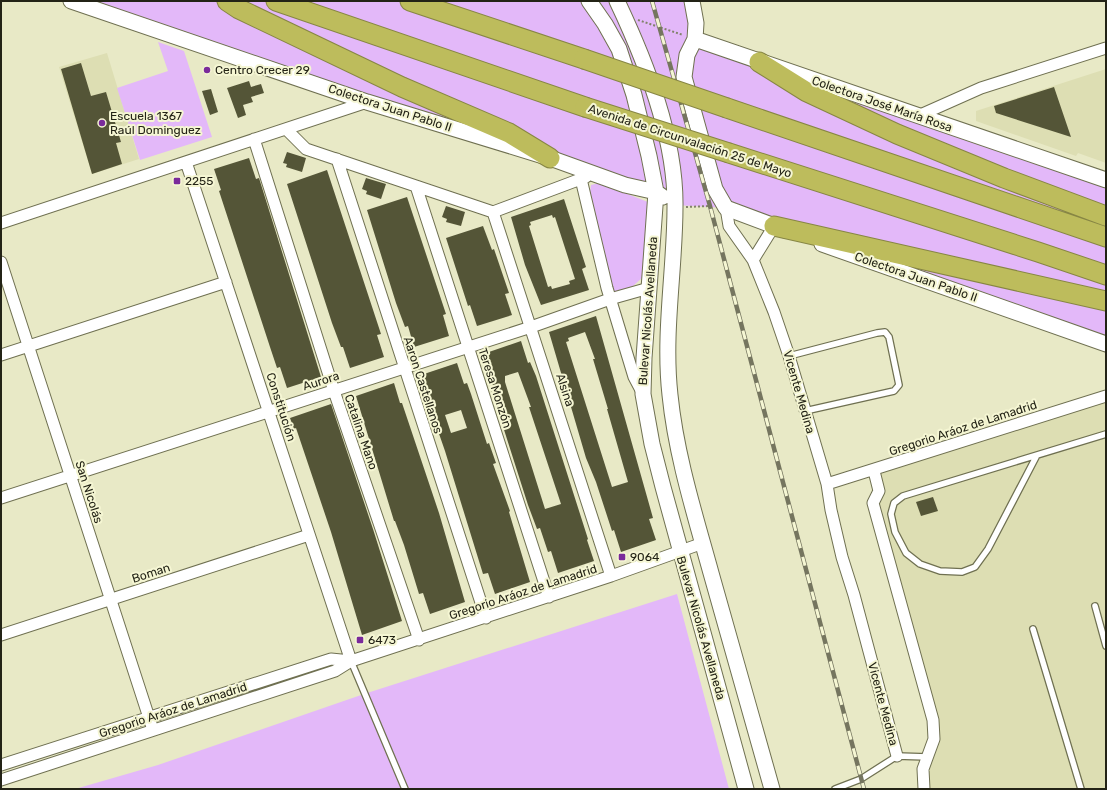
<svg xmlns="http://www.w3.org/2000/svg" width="1107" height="790" font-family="Rubik,sans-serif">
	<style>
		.built { fill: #dddeb3 }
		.green { fill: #e3b8f9 }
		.building { fill: #545537; fill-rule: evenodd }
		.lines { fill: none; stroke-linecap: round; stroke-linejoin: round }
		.service-casing { stroke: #6f7051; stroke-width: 8 }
		.minor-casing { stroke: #6f7051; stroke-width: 13 }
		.secondary-casing { stroke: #6f7051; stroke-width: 17 }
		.motorway-casing { stroke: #878644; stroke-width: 21 }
		.path { stroke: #81826a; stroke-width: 2; stroke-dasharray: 2 2; stroke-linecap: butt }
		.service { stroke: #fff; stroke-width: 5.5 }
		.minor { stroke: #fff; stroke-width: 11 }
		.secondary { stroke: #fff; stroke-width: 15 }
		.motorway { stroke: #bdbc5c; stroke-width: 19 }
		.rail-casing { stroke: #75755f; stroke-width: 4.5 }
		.rail { stroke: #f5f6d3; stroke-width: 3; stroke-dasharray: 9; stroke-linecap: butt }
		.motorway-bridge-casing { stroke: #878644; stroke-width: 21; stroke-linecap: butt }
		.motorway-bridge { stroke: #bdbc5c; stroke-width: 19 }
		.poi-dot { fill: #7a2a9b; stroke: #f5f6d3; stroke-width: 1.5 }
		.labels { text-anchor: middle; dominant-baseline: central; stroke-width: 4; stroke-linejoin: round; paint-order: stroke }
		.poi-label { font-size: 12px; fill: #232316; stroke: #f5f6d3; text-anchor: start }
		.street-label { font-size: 12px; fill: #232316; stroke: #f5f6d3 }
	</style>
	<rect width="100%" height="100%" fill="#e8e9c6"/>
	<path class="built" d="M107,53L139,159L92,174L59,67Z
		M1106,69V163L1078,153L1076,156L976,121V111Z
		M1106,396V789H924L934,739L873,503L874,471Z"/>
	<path class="green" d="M71,1H692L695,40L1106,180V344L726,208L675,205Z
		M158,42L184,51L212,137L140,160L117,88L168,71Z
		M599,183L648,202L642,278L633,286L612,293L590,192L591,185Z
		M677,594L729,789H75L158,765L364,694Z"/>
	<path class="building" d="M81,63L91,96L106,92L121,142L116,143L122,164L92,174L61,69Z
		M249,81L251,87L261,84L264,93L251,97L253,102L243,105L246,115L238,118L227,88Z
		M1054,87L1071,137L996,113L994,106Z
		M211,89L218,112L210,115L202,91Z
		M287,152L306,158L302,172L286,167L287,164L283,163Z
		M249,158L256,179L259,178L321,377L287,388L280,367L277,368L270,347L219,191L221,190L214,169Z
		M327,170L381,334L377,335L384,357L350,368L343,347H341L332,323L287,184Z
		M366,178L386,184L381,199L366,194L367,191L362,189Z
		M407,197L446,314L443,315L449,336L414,347L408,326L405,327L396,303L367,210Z
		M564,199L586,267L582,269L589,290L541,305L525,265L511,217ZM552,215L553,218L555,217L575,279L569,281L570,284L552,289L551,286L548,287L529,226L531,225L530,222Z
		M446,206L465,212L461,226L446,222L447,219L442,217Z
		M483,226L492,250L494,249L509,293L505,294L512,315L477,326L470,305L468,306L446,238Z
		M596,316L653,518L649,519L656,540L621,552L614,530L612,531L596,482L586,458L549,332ZM585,332L595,359H593L608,409H607L628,482L612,487L566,342L569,341L568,338Z
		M521,341L528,363L530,362L536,376L588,539L587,540L594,561L558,573L551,551L548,552L540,528L537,529L528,505L491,389L494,388L489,376L493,374L486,353ZM518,372L531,407H529L561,504L545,509L505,382V376Z
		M457,363L464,384L467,383L471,394L487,444L489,443L496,463L493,464L510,511L509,512L530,582L495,594L488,573L483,574L445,451L437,428L434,429L428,410L430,409L418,376ZM461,410L467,428L451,433L445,415Z
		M394,383L400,403H402L439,513L465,602L430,614L423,593L419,594L404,545L395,521H394L356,396Z
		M331,404L373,529L402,621L362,635L331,532L296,428L294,429L290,418Z
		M933,497L938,511L921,516L916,502Z"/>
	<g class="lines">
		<defs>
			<path id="service" d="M789,356L877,333L885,332L889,337L899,385L894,391L805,411
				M1036,457L988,549L975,567L962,572L940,571L920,564L906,553L895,532L891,514L894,503L903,496L1106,434
				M1095,606L1106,646
				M1033,629L1081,789
				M351,661L405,789
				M835,789L861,779L897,756L928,757"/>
			<path id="minor" d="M918,116L981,88L1106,48
				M286,129L306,149L493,212
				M254,139L334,391L419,640
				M337,159L486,618
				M186,162L351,661
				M581,179L607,288L634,377L643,394
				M416,186L549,597
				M726,208L729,226L753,260L774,312L789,356L827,484L831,510L842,557L854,595L897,756
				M493,212L611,576
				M493,212L586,177
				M1,223L367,102
				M753,260L774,226
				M1,262L153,730
				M1,355L226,282
				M874,471L879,491L873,503L933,720L934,739L923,769L924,789
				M827,484L1106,396
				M1,498L531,327L610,299L649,288
				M1,635L309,535
				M1,765L331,659L351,661
				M1,780L335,671L351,661L611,576L703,543"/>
			<path id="secondary" d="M71,1L367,102L550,158L625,185L656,192L663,197
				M589,1L605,24L619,49L634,95L649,156L656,192L644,358L643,394L652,444L663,487L746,789
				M617,1C646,62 676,138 675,207C675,269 663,333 670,395C676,455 695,515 711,573C732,645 752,717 772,789
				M692,1L696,23L695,39L687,55L684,77L715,189L726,208L785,230
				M695,39L1106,180
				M822,244L1106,344"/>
			<path id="motorway" d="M227,1L239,9L402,87L509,133L550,158
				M276,1L585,107
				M410,1L584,59
				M759,62L807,92L897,134L1004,178L1106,216
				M727,108L1106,237
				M729,153L1038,252L1106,275
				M774,226L1106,301"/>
		</defs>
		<use href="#service" class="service-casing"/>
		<use href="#minor" class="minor-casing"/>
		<use href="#secondary" class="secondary-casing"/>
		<use href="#motorway" class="motorway-casing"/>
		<path class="path" d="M638,20L683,35
			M686,207L710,206"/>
		<use href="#service" class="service"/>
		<use href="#minor" class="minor"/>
		<use href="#secondary" class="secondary"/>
		<use href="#motorway" class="motorway"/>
		<defs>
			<path id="rail" d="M652,1L710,206L864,789"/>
		</defs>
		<use href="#rail" class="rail-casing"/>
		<use href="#rail" class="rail"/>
		<defs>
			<path id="motorway-bridge" d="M584,59L727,108
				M585,107L729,153"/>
		</defs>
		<use href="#motorway-bridge" class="motorway-bridge-casing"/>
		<use href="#motorway-bridge" class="motorway-bridge"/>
	</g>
	<g class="poi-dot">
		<circle cx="207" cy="70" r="4"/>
		<circle cx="102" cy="123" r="4"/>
		<rect x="173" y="177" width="8" height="8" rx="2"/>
		<rect x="618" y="553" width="8" height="8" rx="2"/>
		<rect x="356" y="636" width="8" height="8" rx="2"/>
	</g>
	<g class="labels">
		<g class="poi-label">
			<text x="215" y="70">Centro Crecer 29</text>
			<text x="110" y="116">Escuela 1367<tspan x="110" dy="14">Raúl Dominguez</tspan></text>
			<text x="185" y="181">2255</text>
			<text x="630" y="557">9064</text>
			<text x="368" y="640">6473</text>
		</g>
		<g class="street-label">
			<text transform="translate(882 104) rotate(19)">Colectora José María Rosa</text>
			<text transform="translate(390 108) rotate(18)">Colectora Juan Pablo II</text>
			<text transform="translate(690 141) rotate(18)">Avenida de Circunvalación 25 de Mayo</text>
			<text transform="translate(916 277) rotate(19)">Colectora Juan Pablo II</text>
			<text transform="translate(648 311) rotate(-86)">Bulevar Nicolás Avellaneda</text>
			<text transform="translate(321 381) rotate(-18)">Aurora</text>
			<text transform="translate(423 385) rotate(72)">Aaron Castellanos</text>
			<text transform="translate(495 388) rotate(72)">Teresa Monzón</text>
			<text transform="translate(565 390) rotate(72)">Alsina</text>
			<text transform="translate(799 392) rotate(74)">Vicente Medina</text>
			<text transform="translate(281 407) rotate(72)">Constitución</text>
			<text transform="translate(963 428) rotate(-18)">Gregorio Aráoz de Lamadrid</text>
			<text transform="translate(361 432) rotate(71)">Catalina Mano</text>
			<text transform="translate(89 492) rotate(72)">San Nicolás</text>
			<text transform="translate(151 573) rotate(-18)">Boman</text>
			<text transform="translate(523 592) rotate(-18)">Gregorio Aráoz de Lamadrid</text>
			<text transform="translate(701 628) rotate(74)">Bulevar Nicolás Avellaneda</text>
			<text transform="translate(883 704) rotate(75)">Vicente Medina</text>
			<text transform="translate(173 710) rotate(-18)">Gregorio Aráoz de Lamadrid</text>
		</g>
	</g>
	<rect width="1107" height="790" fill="none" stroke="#232316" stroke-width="4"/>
</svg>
